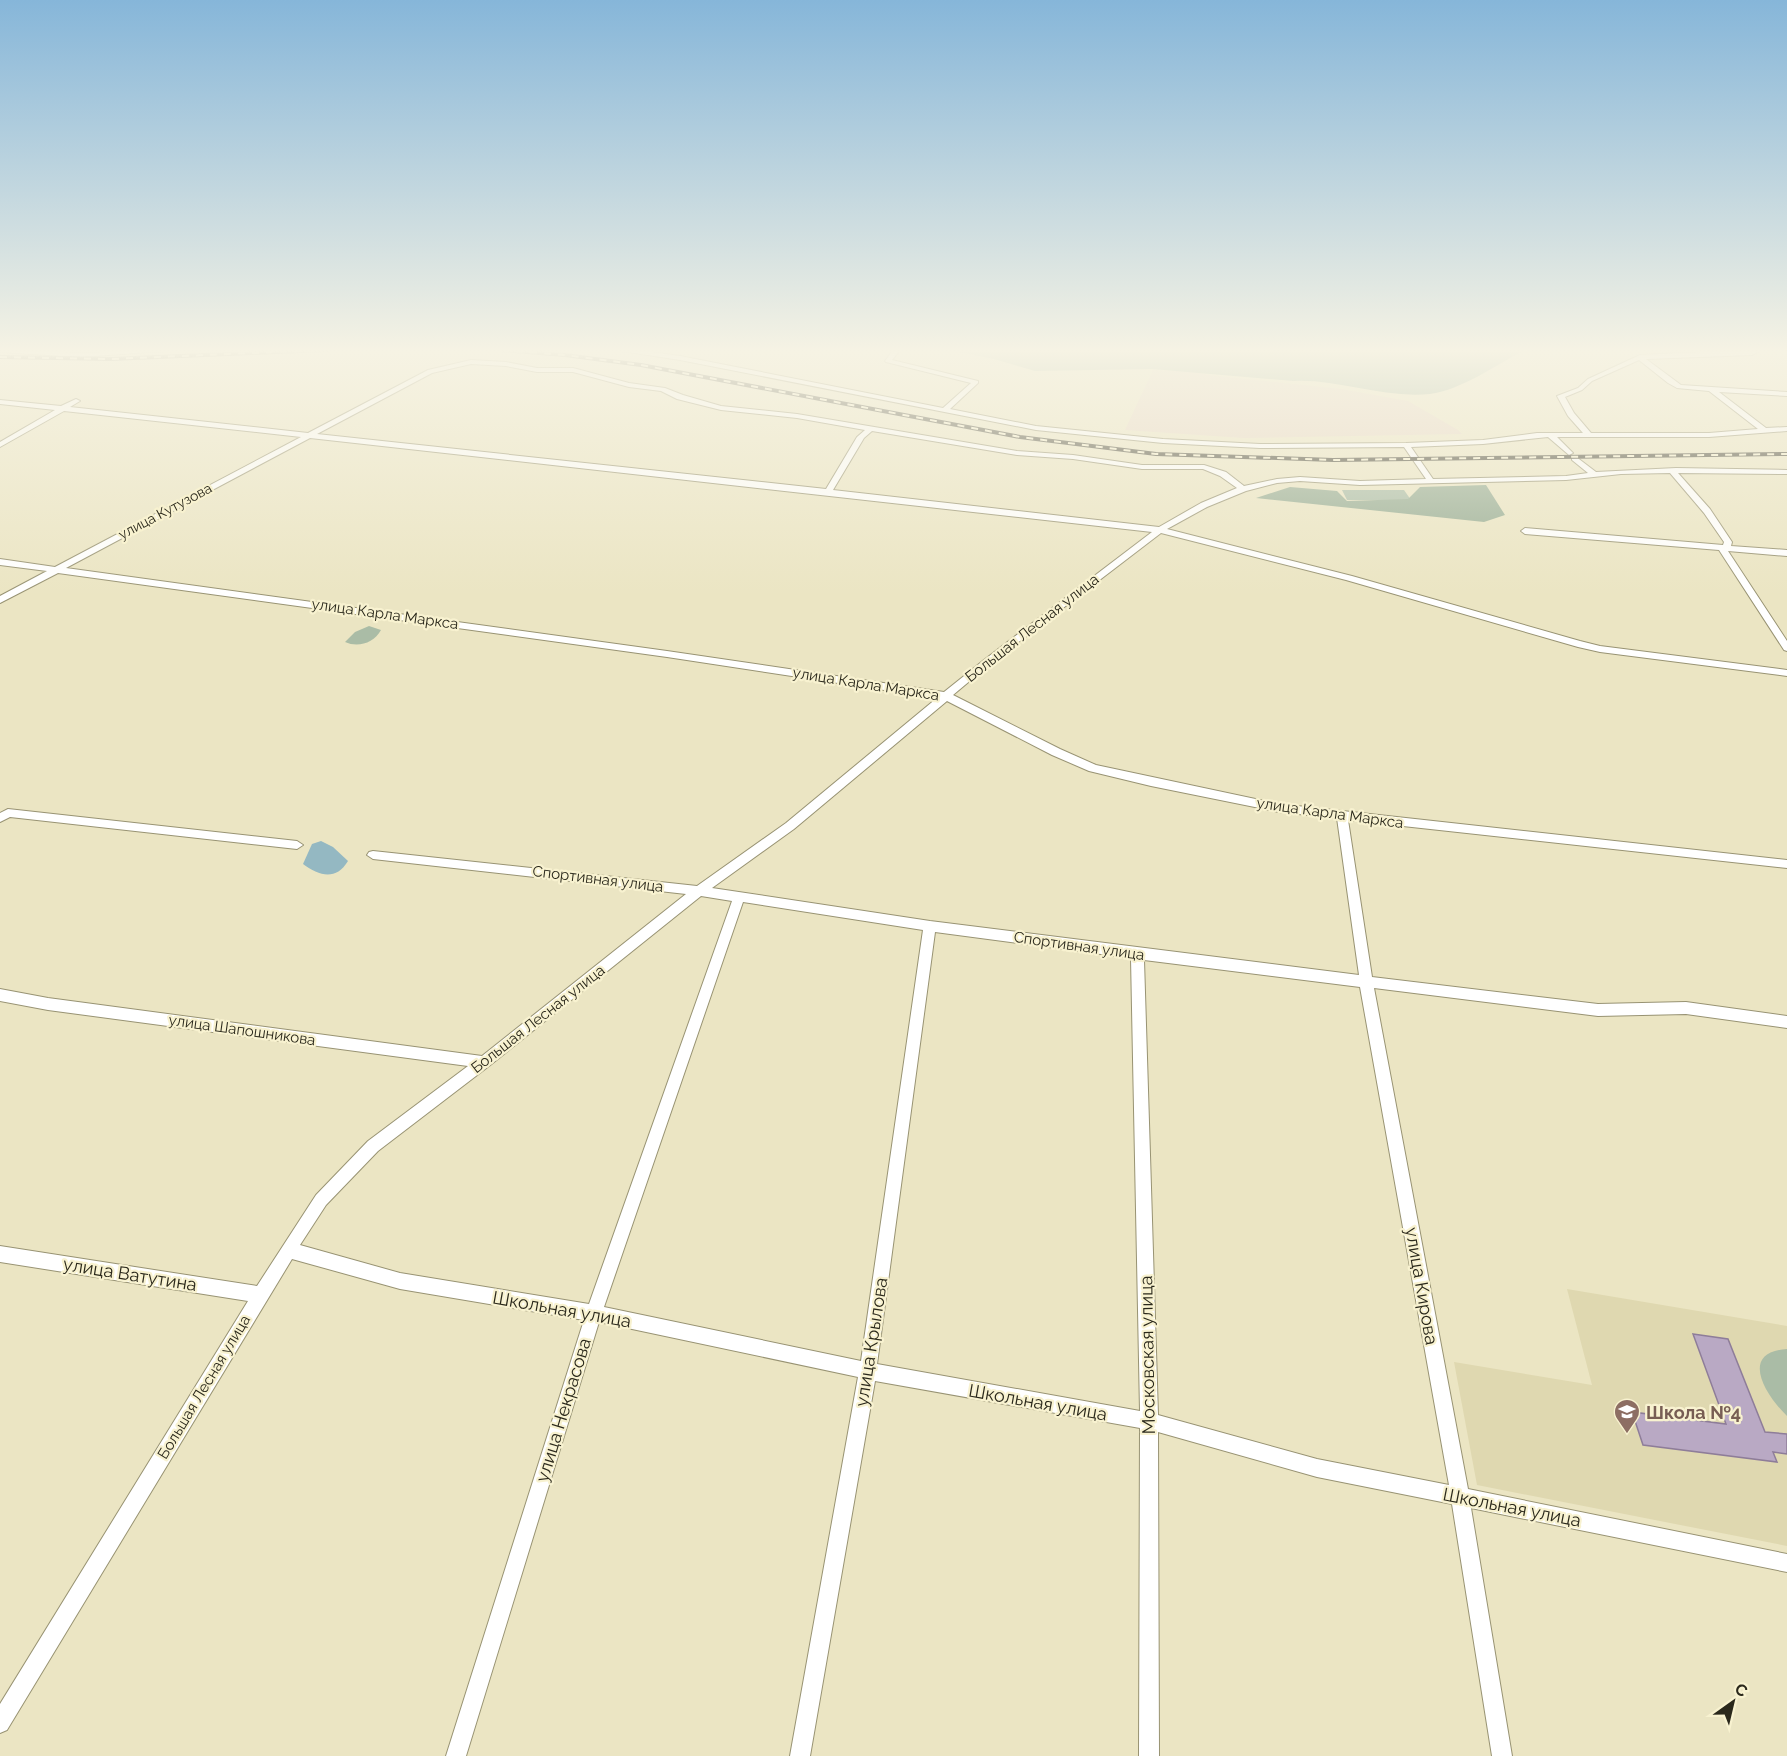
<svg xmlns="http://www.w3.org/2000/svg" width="1787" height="1756" font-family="Raleway,sans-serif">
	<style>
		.industrial { fill: #e8d7c5 }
		.built { fill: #dfd8b0 }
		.green { fill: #aabca6 }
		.forest { fill: #98ad94 }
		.water { fill: #94b8c2 }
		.building { fill: #b9a9c4; stroke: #8e7d99; stroke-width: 1.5 }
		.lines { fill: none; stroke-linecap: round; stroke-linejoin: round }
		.street-casing { stroke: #989373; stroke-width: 2 }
		.street { fill: #fff; fill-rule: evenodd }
		.rail-casing { stroke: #484636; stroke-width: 4 }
		.rail { stroke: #f8f2d0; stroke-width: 2; stroke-dasharray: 7; stroke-linecap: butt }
		.labels { text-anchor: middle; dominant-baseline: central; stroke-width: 4.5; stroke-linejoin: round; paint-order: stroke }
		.far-street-label { font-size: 14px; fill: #2a281b; stroke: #f8f2d0 }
		.street-label { font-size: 15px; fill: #2a281b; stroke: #f8f2d0 }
		.near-street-label { font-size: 18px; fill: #2a281b; stroke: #f8f2d0 }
		.near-education-label { font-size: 18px; font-weight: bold; fill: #785e54; stroke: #f8f2d0; text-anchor: start }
	</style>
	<rect width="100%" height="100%" fill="#ebe5c3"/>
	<path class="industrial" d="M1153,370L1198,372L1207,375L1341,389L1408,401L1458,430L1462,434L1244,438L1125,430Z"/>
	<path class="built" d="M1567,1289L1787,1326V1546L1477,1485L1454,1362L1592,1385Z"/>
	<path class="green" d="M945,349H1526C1498,364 1461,390 1430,394C1385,399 1339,379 1294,381L1152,369L1035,371L994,359Z
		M1342,490H1404L1411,500H1347Z
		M369,626L381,630C374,643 358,648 345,642L355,632Z
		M1787,1349V1416C1766,1396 1738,1352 1787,1349Z"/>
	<path class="forest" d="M1486,485L1505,515L1484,522L1256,498L1290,487L1337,491L1347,501L1408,499L1420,487Z"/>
	<path class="water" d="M321,841L333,847L348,861C336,881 319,876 303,864L312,844Z"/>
	<path class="building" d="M1693,1334L1728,1339L1765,1432L1787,1434V1454L1773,1452L1777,1462L1643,1445L1632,1412L1726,1424Z"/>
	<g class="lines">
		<defs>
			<path id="street" d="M0,349L81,353L190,349L81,357L0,352Z
				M609,349H630L680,356L943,408L971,383L886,362L885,361L894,349H901L892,360L978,381V383L950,409L1036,426L1163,439L1260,444L1406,443L1483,440L1537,433H1583L1568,416L1557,396L1578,388L1588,379L1640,355L1763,349L1752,355L1646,359L1681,385L1787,392V396L1719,392L1766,428L1787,427V431L1709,437H1557L1573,453L1569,455L1548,437L1483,444L1411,447L1433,479L1566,476L1588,473L1572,460V456H1575L1596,472L1676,468L1787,470V474L1678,473L1710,509L1732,542L1731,546L1787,550V556L1728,551L1787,641V651L1784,650L1719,550L1525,534L1521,531L1525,528L1723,545L1724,542L1704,513L1670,473L1621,474L1566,480L1360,485L1300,481L1277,483L1246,491L1207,507L1167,529L1352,576L1580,641L1600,646L1787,670V676L1600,652L1578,647L1346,580L1161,533L990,664L953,695L1060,749L1096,765L1279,804L1787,860V868L1348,820L1372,977L1598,1004L1686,1002L1787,1016V1028L1686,1014L1598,1016L1374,988L1468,1489L1787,1554V1572L1471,1508L1512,1756H1492L1452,1504L1317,1477L1158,1432L1159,1756H1139L1140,1428L875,1381L810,1756H790L858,1377L599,1322L466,1756H446L584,1320L400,1289L292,1259L7,1730L0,1733V1704L248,1301L0,1262V1246L257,1286L316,1195L368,1141L468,1066L48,1010L0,1001V989L48,998L482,1056L686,894L373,859L367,855L369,852L373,851L697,886L786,823L937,698L667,657L58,573L0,603V596L47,571L0,565V559L55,567L301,437L64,411L0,447V442L55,410L0,404V400L61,406L76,399L80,401L70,407L308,433L428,370L471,360L506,362L537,368H573L629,383L665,388L683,395L721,406L797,414L1017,451L1073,455L1142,465H1204L1226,472L1244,486L1277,479L1300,477L1360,481L1426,479L1404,447L1260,448L1163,443L1036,430L680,360ZM1639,360L1668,383L1677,388L1709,391L1758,429L1709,433H1591L1574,413L1565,397L1582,390L1592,381ZM471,364L506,366L537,372H573L629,387L661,391L677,399L721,410L797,418L865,430L857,437L826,489L317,434L432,373ZM872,431L1017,455L1073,459L1142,469H1203L1220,476L1237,488L1201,503L1159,527L833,490L864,438ZM310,438L1152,532L984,660L944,692L667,651L66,568ZM947,701L1052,755L1089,771L1151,786L1279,812L1337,818L1359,975L930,921L712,888L794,829ZM701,896L732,901L589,1304L400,1273L300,1245L326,1205L378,1151L489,1066ZM743,902L923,930L861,1361L604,1307ZM935,932L1131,958L1140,1411L877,1364ZM1144,960L1360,987L1449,1485L1317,1459L1158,1415Z
				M8,809L297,841L303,845L297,849L10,817L0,822V813Z"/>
		</defs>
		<use href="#street" class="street-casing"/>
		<use href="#street" class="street"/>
		<defs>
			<path id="rail" d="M488,349L565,355L641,365L1020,437L1156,454L1333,460L1787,454
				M0,357L111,359L346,349"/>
		</defs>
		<use href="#rail" class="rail-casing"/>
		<use href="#rail" class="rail"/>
	</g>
	<linearGradient id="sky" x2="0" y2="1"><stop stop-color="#86b6d9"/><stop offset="0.59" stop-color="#f6f3e4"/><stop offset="1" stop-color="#f6f3e4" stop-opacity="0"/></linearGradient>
	<rect width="1787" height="595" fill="url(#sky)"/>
	<defs>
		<symbol id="school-pin" viewBox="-11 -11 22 30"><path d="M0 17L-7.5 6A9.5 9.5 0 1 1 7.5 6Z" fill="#8d6e63" stroke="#f8f2d0"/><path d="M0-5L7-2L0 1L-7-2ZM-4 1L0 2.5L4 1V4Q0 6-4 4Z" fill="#fff"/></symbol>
	</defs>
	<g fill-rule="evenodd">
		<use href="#school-pin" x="1612" y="1397" width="30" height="40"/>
	</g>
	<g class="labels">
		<g class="far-street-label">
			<text transform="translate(165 511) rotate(-28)">улица Кутузова</text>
		</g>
		<g class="street-label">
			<text transform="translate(385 614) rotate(8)">улица Карла Маркса</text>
			<text transform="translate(1032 628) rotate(-38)">Большая Лесная улица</text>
			<text transform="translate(866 684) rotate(9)">улица Карла Маркса</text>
			<text transform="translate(1330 813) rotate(8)">улица Карла Маркса</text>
			<text transform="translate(598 879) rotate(7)">Спортивная улица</text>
			<text transform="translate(1079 946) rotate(8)">Спортивная улица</text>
			<text transform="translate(538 1019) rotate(-38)">Большая Лесная улица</text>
			<text transform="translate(242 1030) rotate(8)">улица Шапошникова</text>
			<text transform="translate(204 1387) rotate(-59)">Большая Лесная улица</text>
		</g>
		<g class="near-street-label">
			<text transform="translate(130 1274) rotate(9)">улица Ватутина</text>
			<text transform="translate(1422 1286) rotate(80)">улица Кирова</text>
			<text transform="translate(562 1309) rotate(10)">Школьная улица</text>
			<text transform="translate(871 1342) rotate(-81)">улица Крылова</text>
			<text transform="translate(1147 1355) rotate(-91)">Московская улица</text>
			<text transform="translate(1038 1402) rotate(10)">Школьная улица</text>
			<text transform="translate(563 1410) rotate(-73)">улица Некрасова</text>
			<text transform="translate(1512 1507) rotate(11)">Школьная улица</text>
		</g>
		<g class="near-education-label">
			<text x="1646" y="1412">Школа №4</text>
		</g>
	</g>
	<g transform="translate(1733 1702) rotate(34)" stroke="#f8f2d0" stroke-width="4.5" paint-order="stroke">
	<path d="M0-4.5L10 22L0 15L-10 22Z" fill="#2a281b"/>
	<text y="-9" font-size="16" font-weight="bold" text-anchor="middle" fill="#2a281b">С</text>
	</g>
</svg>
